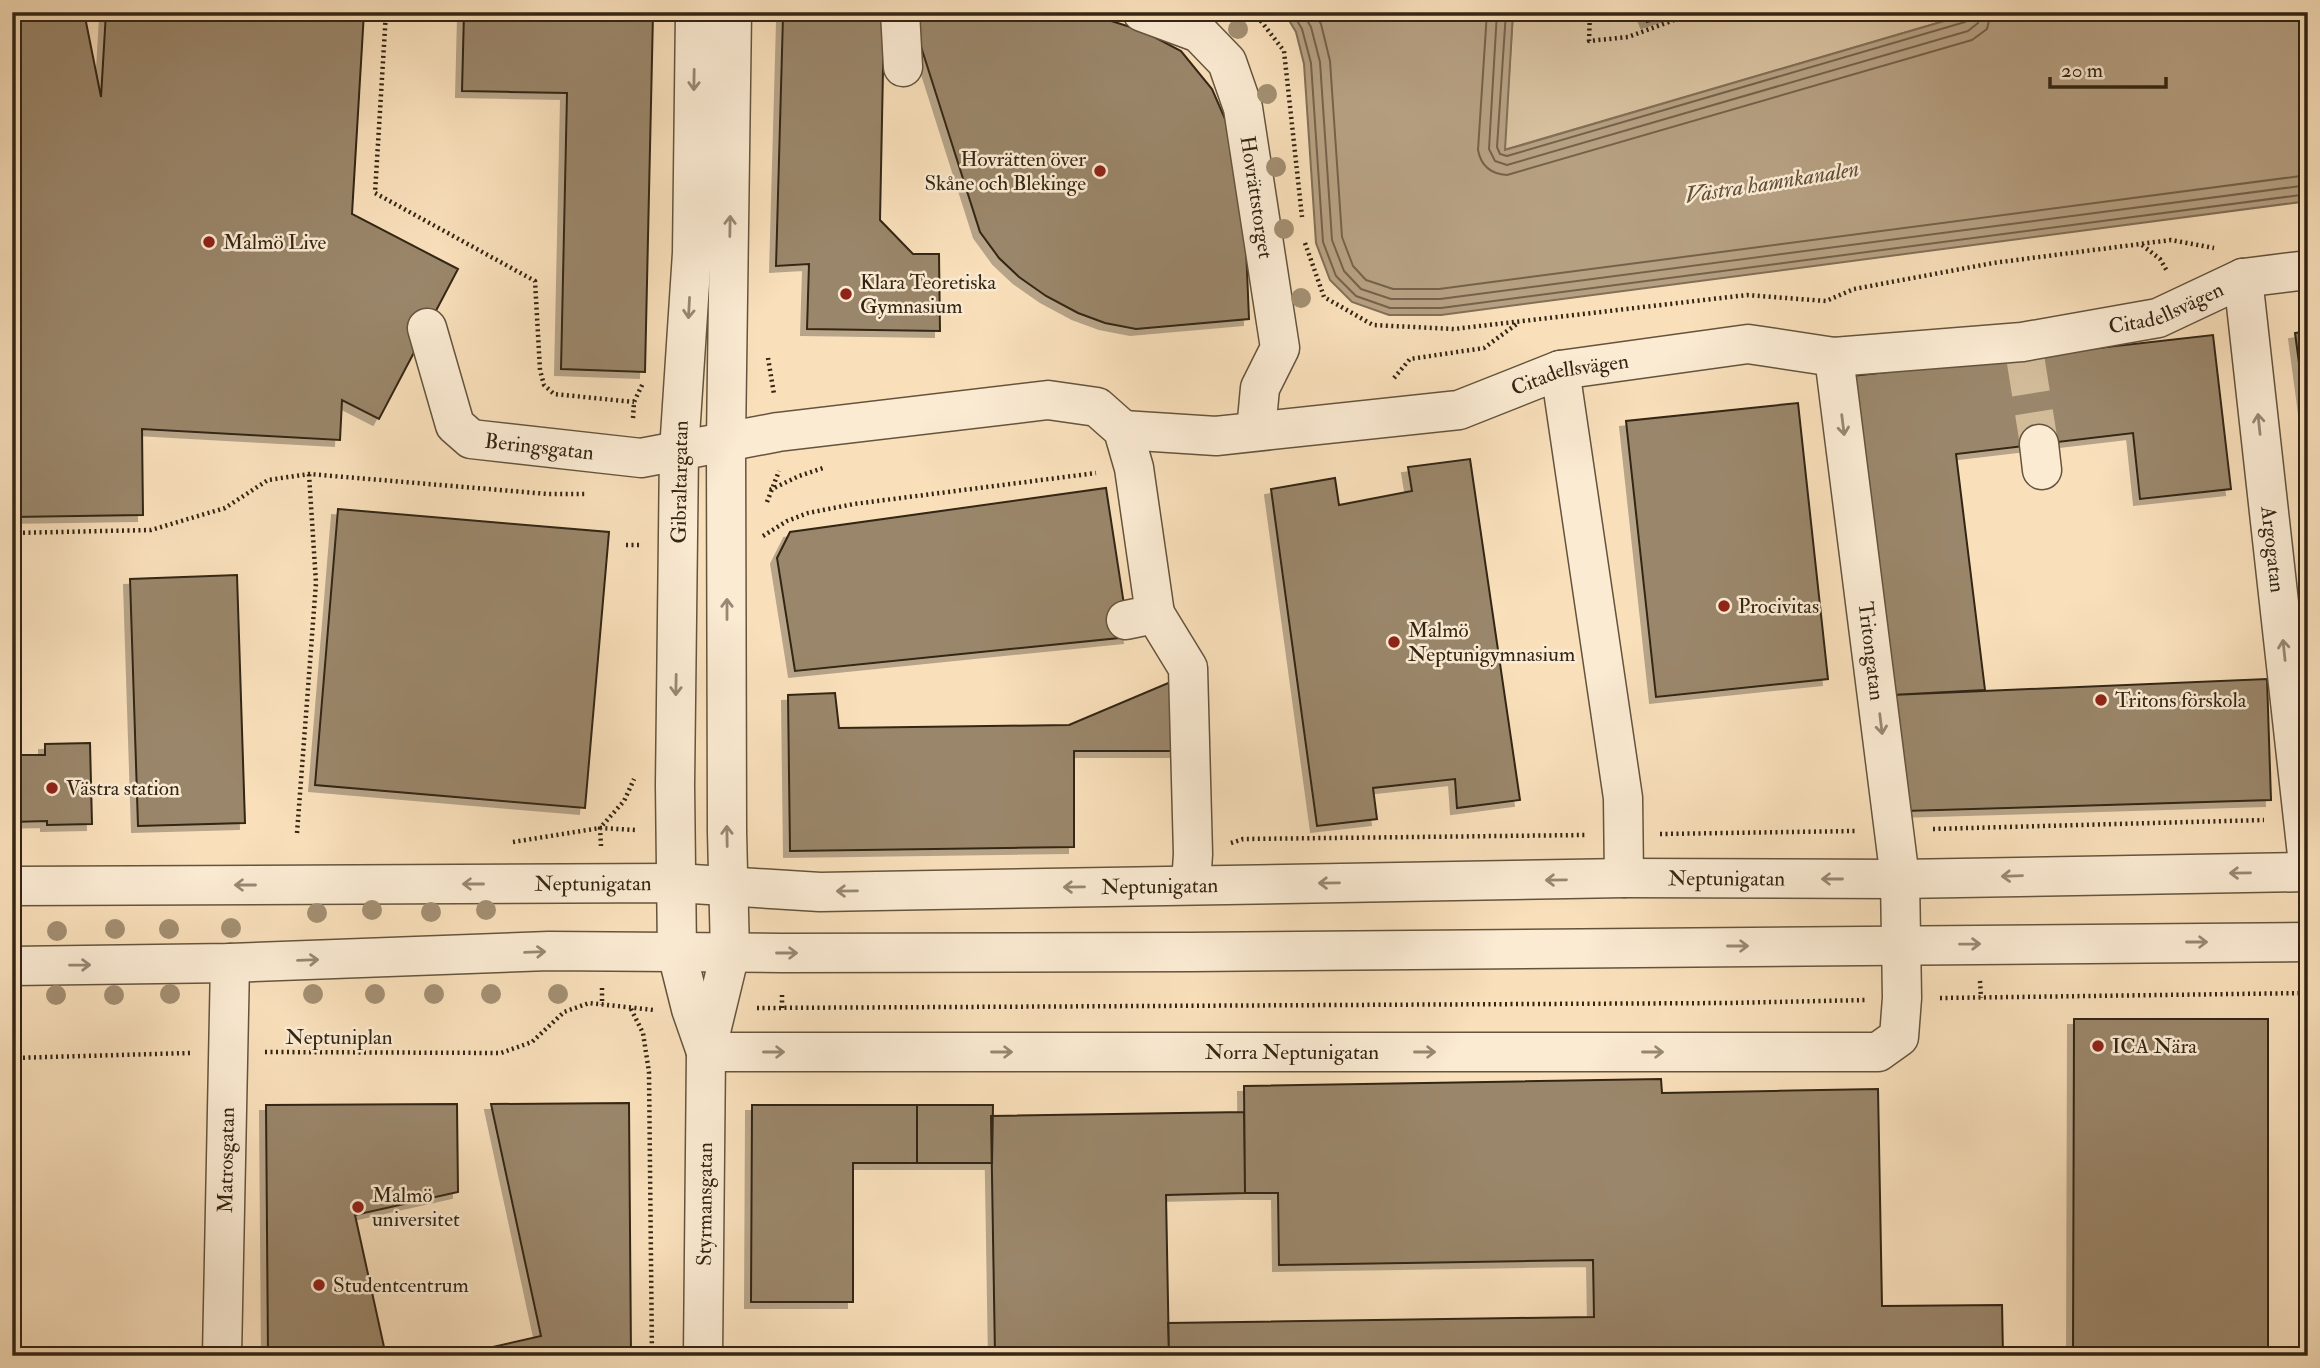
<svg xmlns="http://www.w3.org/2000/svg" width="2320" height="1368" font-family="'IM FELL Double Pica',serif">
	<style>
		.green { fill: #d7c09e; stroke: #857258; stroke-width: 2 }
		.water { fill: #b6a082; stroke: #826f56; stroke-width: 2 }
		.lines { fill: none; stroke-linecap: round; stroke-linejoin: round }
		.shore { stroke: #74624a; stroke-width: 2 }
		.building { fill: #9a866a; stroke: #332513; stroke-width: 2; filter: url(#shadow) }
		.minor-tunnel { stroke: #d1bb99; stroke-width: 38; stroke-dasharray: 38 19; stroke-linecap: butt }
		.minor-casing { stroke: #64543d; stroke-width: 41 }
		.path { stroke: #332513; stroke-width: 4.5; stroke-dasharray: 2 3.5; stroke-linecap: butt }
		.minor { stroke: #fbebd3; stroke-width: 38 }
		.tree { fill: #a38f72 }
		.oneway { stroke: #978873 }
		.poi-dot { fill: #8f2418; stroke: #fbebd3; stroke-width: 2.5 }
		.labels { text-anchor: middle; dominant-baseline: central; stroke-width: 5; stroke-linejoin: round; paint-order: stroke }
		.poi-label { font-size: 21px; fill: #332513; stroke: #fbebd3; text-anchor: start }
		.street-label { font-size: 21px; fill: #332513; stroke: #fbebd3 }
		.water-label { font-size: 23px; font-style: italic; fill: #61503a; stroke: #fbebd3 }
	</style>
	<defs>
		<filter id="shadow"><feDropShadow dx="-6" dy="6" stdDeviation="0" flood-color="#0004"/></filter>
	</defs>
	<rect width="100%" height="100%" fill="#f9e0bb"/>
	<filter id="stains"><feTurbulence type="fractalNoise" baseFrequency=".00286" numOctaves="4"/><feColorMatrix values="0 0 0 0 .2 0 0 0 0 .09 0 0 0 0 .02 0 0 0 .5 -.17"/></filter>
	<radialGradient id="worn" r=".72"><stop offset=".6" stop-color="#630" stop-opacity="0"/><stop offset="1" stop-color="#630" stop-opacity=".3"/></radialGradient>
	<path class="green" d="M1513,12H1975L1504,150Z"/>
	<path class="water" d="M1284,12H1513L1505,150L1975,12H2308V201L1441,315H1389L1352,302L1330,280L1316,243L1304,64L1296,32Z"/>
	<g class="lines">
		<path class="shore" d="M1292,12L1302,29L1311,63L1323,242L1336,276L1356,296L1390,308H1441L2308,194
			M1302,12L1311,27L1320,62L1332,240L1344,271L1361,289L1391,299H1440L2308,185
			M1315,12L1321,24L1330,61L1342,237L1353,266L1366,280L1393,289H1439L2308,175
			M1487,12L1478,150C1481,166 1491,174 1507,175L1972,40L1987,29L1991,12
			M1497,12L1489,149L1495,161L1507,165L1968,31L1978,23L1980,12
			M1506,12L1497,147L1500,154L1507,156L1965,22L1970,19L1971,12"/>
	</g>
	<path class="building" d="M25,12H84L101,97L106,12H364L352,214L458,269L379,419L342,400L340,440L142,429L143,515L12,517V15Z
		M464,12L653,14L645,372L561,369L567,93L462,91Z
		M910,12L1086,13L1143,31L1181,51L1212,89L1236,144L1244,199L1249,319L1136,329L1105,323L1078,313L1046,296L1019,277L999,258L980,232Z
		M1643,12H1679L1647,22Z
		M783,16L884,20L880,220L913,254H939L940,331L807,329L809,264L776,266Z
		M2308,331V430L2295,333Z
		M2213,335L2231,489L2140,499L2133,433L1956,454L1985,690L1891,695L1852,376Z
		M1798,403L1828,679L1656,697L1626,421Z
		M1470,459L1520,800L1457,808L1455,779L1373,788L1377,819L1317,826L1271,489L1335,478L1339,505L1412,491L1408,467Z
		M1106,488L1129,637L795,671L777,558L790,532Z
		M338,509L609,532L585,808L315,785Z
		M237,575L245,823L138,826L130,579Z
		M2267,679L2271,800L1905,811L1891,695Z
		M1173,681L1175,751H1074V847L790,851L788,695L835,693L839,728L1069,725Z
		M90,743L92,824L47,825V821L12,822V755H45V744Z
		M2074,1019H2268V1356H2073Z
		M1661,1079L1662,1093L1878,1089L1882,1306L2002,1305L2003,1356H1169L1168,1323L1594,1317L1593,1260L1279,1265L1278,1193H1245L1244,1086Z
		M629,1103L631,1356H453L541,1336L491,1104Z
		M457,1104L458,1192L355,1215L386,1356H268L266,1105Z
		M752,1105H917V1163H853V1302H751Z
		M917,1105H993L992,1163H917Z
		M1244,1112L1245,1193L1166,1195L1169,1356H995L991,1116Z"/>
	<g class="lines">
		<path class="minor-tunnel" d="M2025,356L2039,444"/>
		<defs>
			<g id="minor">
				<path d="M695,12L692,253L679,451L675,785L677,953L691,1009L706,1052"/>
				<path d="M900,12L903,67"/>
				<path id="s1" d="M1142,12L1199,33L1227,62L1243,108L1280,348L1260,388L1256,431"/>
				<path id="s2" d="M2243,278L2308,864"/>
				<path id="s3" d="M427,328L455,425L471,439L641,458L778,432L1048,400L1097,407L1123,430L1134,468L1155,614L1126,620"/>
				<path d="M1560,370L1623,798L1624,878"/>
				<path id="s4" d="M1123,430L1216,436L1459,410L1560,370L1748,344L1834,357L2022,342L2158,318L2243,278L2308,270"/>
				<path d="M2039,444L2042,470"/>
				<path d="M1155,614L1188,668L1193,854L1191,885"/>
				<path id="s5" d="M12,886L677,883L820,892L1624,878L1900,879L2308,872"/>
				<path d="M12,966L230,963L549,951L782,953L1191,952L2308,942"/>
				<path id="s6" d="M706,1052H1878L1899,1037L1902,998L1900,879L1834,357"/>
				<path id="s7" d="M222,1356L230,963"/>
				<path id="s8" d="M703,1356L706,1052L730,953L727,832L726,441L732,12"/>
			</g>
		</defs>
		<use href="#minor" class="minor-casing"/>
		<path class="path" d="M386,12L375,193L535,281L540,370L544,385L554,394L634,402
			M1254,12L1284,51L1302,217
			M1590,12L1589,41L1628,37L1696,12
			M1305,243L1324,297L1373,325L1454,329L1747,295L1826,301L1854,289L1993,263L2171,240L2214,248
			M2142,245L2160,259L2167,271
			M768,358L774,394
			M1394,378L1410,359L1484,348L1518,323
			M633,418L634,402L643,383
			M770,490L799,476L823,468
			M767,502L779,471
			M12,533L151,530L225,508L268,480L309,474L548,494H586
			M763,536L787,521L808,513L854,504L1096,473
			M626,545H640
			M1933,829L2264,820
			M297,833L316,583L309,474
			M1660,834L1855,831
			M513,842L600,828L636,830
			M1231,843L1243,839L1585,835
			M601,846L600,828L624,801L634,779
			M1980,981L1981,998
			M602,988V1005
			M1940,998L2308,993
			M757,1008L1729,1003L1865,1000
			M782,1008V992
			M631,1009L643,1033L649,1072L652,1356
			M265,1052L501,1053L532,1042L564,1012L589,1003L654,1010
			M12,1058L190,1053"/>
		<use href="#minor" class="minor"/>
	</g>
	<g class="tree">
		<circle cx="1238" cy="29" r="10"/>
		<circle cx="1267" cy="94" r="10"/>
		<circle cx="1276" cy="167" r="10"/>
		<circle cx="1284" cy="229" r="10"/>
		<circle cx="1301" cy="298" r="10"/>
		<circle cx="372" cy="910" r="10"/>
		<circle cx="486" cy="910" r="10"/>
		<circle cx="431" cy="912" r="10"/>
		<circle cx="317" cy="913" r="10"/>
		<circle cx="231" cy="928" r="10"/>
		<circle cx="115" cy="929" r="10"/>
		<circle cx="169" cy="929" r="10"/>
		<circle cx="57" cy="931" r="10"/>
		<circle cx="170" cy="994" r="10"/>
		<circle cx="313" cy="994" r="10"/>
		<circle cx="375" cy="994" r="10"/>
		<circle cx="434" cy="994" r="10"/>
		<circle cx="491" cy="994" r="10"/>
		<circle cx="558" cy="994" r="10"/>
		<circle cx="56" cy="995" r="10"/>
		<circle cx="114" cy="995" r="10"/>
	</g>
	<defs><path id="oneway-shaft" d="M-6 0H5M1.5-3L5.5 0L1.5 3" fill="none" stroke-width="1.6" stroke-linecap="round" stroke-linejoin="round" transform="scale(1.75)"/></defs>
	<g class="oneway">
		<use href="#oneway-shaft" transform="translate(694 80) rotate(91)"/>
		<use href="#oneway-shaft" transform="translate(730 226) rotate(-89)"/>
		<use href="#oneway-shaft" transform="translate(689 308) rotate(93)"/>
		<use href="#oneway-shaft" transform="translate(2259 424) rotate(-96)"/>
		<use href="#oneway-shaft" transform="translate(1843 425) rotate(83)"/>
		<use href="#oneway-shaft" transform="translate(727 609) rotate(-90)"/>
		<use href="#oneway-shaft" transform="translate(2284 650) rotate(-96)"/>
		<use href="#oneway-shaft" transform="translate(676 685) rotate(91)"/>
		<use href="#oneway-shaft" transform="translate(1881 724) rotate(83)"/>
		<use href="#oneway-shaft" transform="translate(727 836) rotate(-91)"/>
		<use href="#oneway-shaft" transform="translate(2240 873) rotate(179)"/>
		<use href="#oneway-shaft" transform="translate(2012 876) rotate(178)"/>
		<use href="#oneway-shaft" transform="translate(1832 879) rotate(-180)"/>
		<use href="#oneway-shaft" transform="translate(1556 880) rotate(179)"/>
		<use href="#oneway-shaft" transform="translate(1329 883) rotate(179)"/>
		<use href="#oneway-shaft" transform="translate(473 884) rotate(180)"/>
		<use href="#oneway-shaft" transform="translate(245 885) rotate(180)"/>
		<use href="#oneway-shaft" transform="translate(1074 887) rotate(179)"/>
		<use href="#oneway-shaft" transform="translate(847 891) rotate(179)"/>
		<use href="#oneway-shaft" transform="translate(2197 942)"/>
		<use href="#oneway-shaft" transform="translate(1970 944) rotate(-1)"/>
		<use href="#oneway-shaft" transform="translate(1738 946)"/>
		<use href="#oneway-shaft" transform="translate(535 952) rotate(-2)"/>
		<use href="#oneway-shaft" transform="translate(787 953)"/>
		<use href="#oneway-shaft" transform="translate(308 960) rotate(-2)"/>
		<use href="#oneway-shaft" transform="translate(80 965) rotate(-1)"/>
		<use href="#oneway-shaft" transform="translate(774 1052)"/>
		<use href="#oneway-shaft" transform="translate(1002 1052)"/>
		<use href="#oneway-shaft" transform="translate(1425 1052)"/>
		<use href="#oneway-shaft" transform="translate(1653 1052)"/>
	</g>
	<g class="poi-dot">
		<circle cx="1100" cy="171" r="7"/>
		<circle cx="209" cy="242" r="7"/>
		<circle cx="846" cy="294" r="7"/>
		<circle cx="1724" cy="606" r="7"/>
		<circle cx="1394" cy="642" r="7"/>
		<circle cx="2101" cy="700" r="7"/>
		<circle cx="52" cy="788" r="7"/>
		<circle cx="2098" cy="1046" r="7"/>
		<circle cx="358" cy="1207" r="7"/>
		<circle cx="319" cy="1285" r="7"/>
	</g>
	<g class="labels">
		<g class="poi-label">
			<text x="1086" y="159" text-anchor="end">Hovrätten över<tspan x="1086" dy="24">Skåne och Blekinge</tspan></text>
			<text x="223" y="242">Malmö Live</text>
			<text x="860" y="282">Klara Teoretiska<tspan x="860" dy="24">Gymnasium</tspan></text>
			<text x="1738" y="606">Procivitas</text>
			<text x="1408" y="630">Malmö<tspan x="1408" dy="24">Neptunigymnasium</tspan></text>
			<text x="2115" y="700">Tritons förskola</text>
			<text x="66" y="788">Västra station</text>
			<text x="2112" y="1046">ICA Nära</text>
			<text x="372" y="1195">Malmö<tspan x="372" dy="24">universitet</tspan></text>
			<text x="333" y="1285">Studentcentrum</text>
		</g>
		<g class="street-label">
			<text stroke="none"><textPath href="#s1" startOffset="240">Hovrättstorget</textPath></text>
			<text stroke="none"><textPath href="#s4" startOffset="1060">Citadellsvägen</textPath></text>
			<text stroke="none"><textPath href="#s4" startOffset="455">Citadellsvägen</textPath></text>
			<text stroke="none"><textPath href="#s3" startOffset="191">Beringsgatan</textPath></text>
			<text transform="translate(680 482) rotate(-89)">Gibraltargatan</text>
			<text stroke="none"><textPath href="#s2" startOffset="273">Argogatan</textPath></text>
			<text transform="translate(1871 651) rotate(83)">Tritongatan</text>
			<text stroke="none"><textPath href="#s5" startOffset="1715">Neptunigatan</textPath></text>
			<text stroke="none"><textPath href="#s5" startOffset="581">Neptunigatan</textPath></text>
			<text stroke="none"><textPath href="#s5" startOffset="1148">Neptunigatan</textPath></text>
			<text x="339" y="1037">Neptuniplan</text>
			<text stroke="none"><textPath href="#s6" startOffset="586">Norra Neptunigatan</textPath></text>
			<text stroke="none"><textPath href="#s7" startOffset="196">Matrosgatan</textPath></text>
			<text stroke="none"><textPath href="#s8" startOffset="152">Styrmansgatan</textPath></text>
		</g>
		<g class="water-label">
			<text transform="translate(1772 182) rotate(-9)">Västra hamnkanalen</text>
		</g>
	</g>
	<rect width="2320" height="1368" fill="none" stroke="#f9e0bb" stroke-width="42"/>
	<rect x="14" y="14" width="2292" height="1340" fill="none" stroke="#332513" stroke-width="3.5"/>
	<rect x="21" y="21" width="2278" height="1326" fill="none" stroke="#332513" stroke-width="2"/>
	<path d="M2050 77v10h116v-10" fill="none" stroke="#332513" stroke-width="3.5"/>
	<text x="2061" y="77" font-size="21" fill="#332513" stroke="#fbebd3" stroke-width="5" paint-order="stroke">20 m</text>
	<rect width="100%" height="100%" filter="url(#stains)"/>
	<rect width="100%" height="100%" fill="url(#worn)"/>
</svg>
